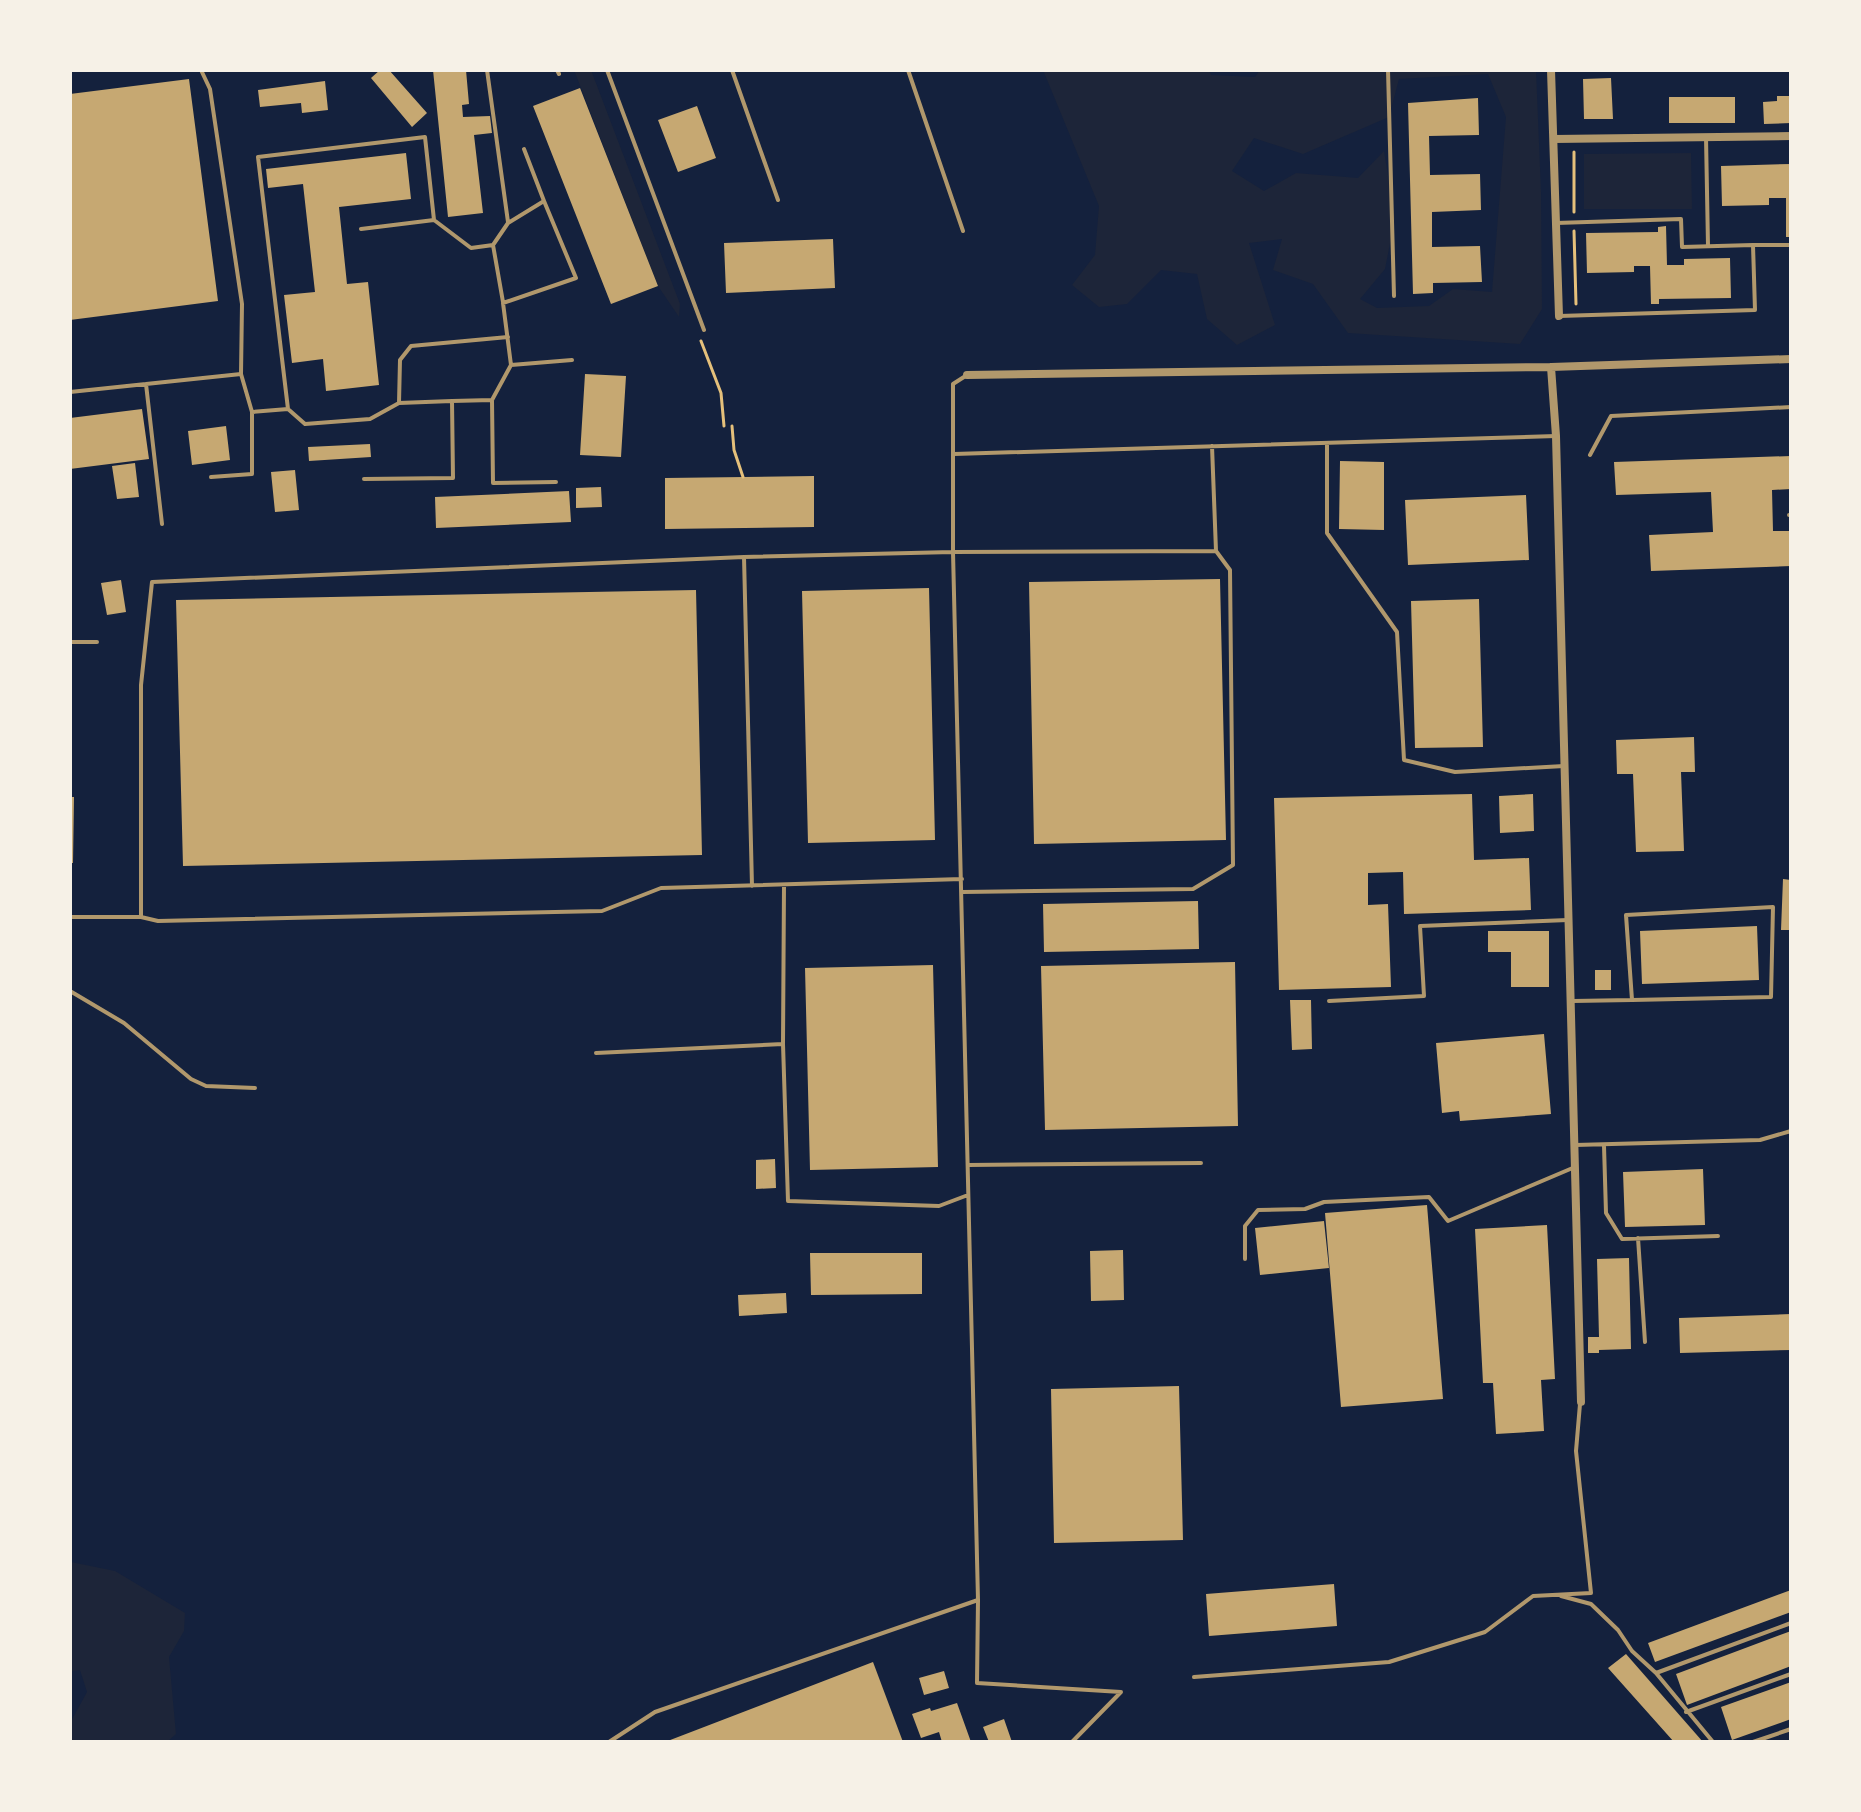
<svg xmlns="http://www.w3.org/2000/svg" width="1861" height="1812" font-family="'Roboto Condensed',sans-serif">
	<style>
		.green { fill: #1d2539; fill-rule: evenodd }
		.building { fill: #c6a872 }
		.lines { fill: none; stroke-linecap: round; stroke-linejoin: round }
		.path { stroke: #e5c07b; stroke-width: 3 }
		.service { stroke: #b1986c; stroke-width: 4 }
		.minor { stroke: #b1986c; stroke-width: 8 }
	</style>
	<rect width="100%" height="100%" fill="#14213d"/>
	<path class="green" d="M574,70H591L680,304L679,317L658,286Z
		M1043,70H1209L1211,75L1255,77L1260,70H1536L1541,192L1542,309L1520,344L1348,333L1313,284L1273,270L1282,239L1249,243L1275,325L1237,345L1207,319L1197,274L1161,270L1127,304L1099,307L1072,285L1095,255L1099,206ZM1488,74L1506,117L1492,292L1453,289L1429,306L1377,308L1360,299L1385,269L1395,218L1384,151L1358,178L1296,173L1264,191L1232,171L1254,138L1303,154L1389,117L1399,79Z
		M1691,153L1692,209H1584V154Z
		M70,1559L71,1562L115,1571L185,1613L184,1631L169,1657L176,1734L167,1742H70V1723L87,1692L80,1670L70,1671Z"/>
	<path class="building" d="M380,70H389L427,113L412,127L371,78Z
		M433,70H466L469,104L462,105L463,117L490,116L492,133L474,135L483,213L448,217Z
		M1611,78L1613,119H1584L1583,79Z
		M189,79L218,301L70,320V94Z
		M325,81L328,110L302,113L301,103L260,107L258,90Z
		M580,88L658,286L611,304L533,106Z
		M1777,96H1791V123L1764,124L1763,102L1777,101Z
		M1669,97H1735V123H1669Z
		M1478,98L1479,135L1429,136L1430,175L1480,174L1481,210L1432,212V247L1480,246L1482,282L1433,283V293L1413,294L1408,103Z
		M697,106L716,158L678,172L658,120Z
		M406,153L411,199L339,207L347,284L368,282L379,385L326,391L323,359L292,363L284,295L315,292L303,184L268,188L266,169Z
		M1791,164V237H1786V198H1769V205L1722,206L1721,166Z
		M1666,226L1667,265H1684V259L1730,258L1731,298L1659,299V304H1651L1650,266H1634V272L1587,273L1586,233L1658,232V227Z
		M833,239L835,288L726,293L724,243Z
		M585,374L626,376L621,457L580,455Z
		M142,409L149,459L70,469V418Z
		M226,426L230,460L192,465L188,431Z
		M370,444L371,457L309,461L308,447Z
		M1791,456V489L1772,490L1773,531H1791V566L1651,571L1649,535L1713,532L1711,492L1616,495L1614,462Z
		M1340,461L1384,462V530L1339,529Z
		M135,463L139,497L117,499L112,466Z
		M295,470L299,510L275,512L271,472Z
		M814,476V527L665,529V478Z
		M601,487L602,507L576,508V488Z
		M569,491L571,522L436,528L435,497Z
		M1526,495L1529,560L1408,565L1405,500Z
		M1220,579L1226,840L1034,844L1029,582Z
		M121,580L126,612L107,615L101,583Z
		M929,588L935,840L808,843L802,591Z
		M696,590L702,855L183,866L176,600Z
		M1479,599L1483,747L1415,748L1411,601Z
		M1694,737L1695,772H1681L1684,851L1636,852L1633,774H1617L1616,740Z
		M1472,794L1474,860L1529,858L1531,910L1404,914L1403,872L1368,873V905L1388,904L1391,987L1279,990L1274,798Z
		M1533,794L1534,831L1500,833L1499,796Z
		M70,797H74L73,863H70Z
		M1783,879L1791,880V930H1781Z
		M1198,901L1199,949L1044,952L1043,904Z
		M1757,926L1759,980L1642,984L1640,931Z
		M1488,931H1549V987H1511V952H1488Z
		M1235,962L1238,1126L1045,1130L1041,966Z
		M933,965L938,1167L810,1170L805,968Z
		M1595,970H1611V990H1595Z
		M1290,1000H1311L1312,1049L1292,1050Z
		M1544,1034L1551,1114L1460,1121L1459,1111L1442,1113L1436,1043Z
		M775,1159L776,1188L756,1189V1160Z
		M1703,1169L1705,1225L1625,1227L1623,1172Z
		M1427,1205L1443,1399L1341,1407L1325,1213Z
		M1324,1221L1329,1268L1260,1275L1255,1228Z
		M1547,1225L1555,1379L1541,1380L1544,1431L1496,1434L1493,1383H1483L1475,1229Z
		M1123,1250L1124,1300L1091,1301L1090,1251Z
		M810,1253H922V1294L811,1295Z
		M1629,1258L1631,1349L1599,1350V1353H1588V1337H1599L1597,1259Z
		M786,1293L787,1313L739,1316L738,1295Z
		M1791,1314V1350L1680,1353L1679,1318Z
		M1179,1386L1183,1540L1054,1543L1051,1389Z
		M1334,1584L1337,1626L1209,1636L1206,1594Z
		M1791,1590V1612L1655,1662L1648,1643Z
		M1791,1631V1666L1687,1705L1676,1674Z
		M1626,1654L1703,1742H1674L1608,1668Z
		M873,1662L903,1742H665Z
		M944,1671L949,1688L924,1695L919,1678Z
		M1791,1682V1719L1732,1740L1721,1707Z
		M957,1703L971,1742H942L939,1732L921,1738L912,1714L930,1708L931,1711Z
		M1004,1719L1012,1742H989L983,1727Z"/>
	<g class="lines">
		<path class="path" d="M1574,152V212
			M1574,231L1576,304
			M701,341L721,393L724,426
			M732,426L734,450L743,477"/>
		<path class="service" d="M201,70L210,89L242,304L241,374L252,412V474L211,477
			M487,70L508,222
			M557,70L559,74
			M607,70L704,330
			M732,70L778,200
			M908,70L963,231
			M1388,70L1394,296
			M1706,137L1708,246
			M544,201L576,278L503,303L511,365L572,360
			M434,220L471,248L493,245L508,223L544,201L524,149
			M1556,223L1681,219L1682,247L1753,245L1755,310L1559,316
			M493,245L503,302
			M1753,245H1791
			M967,375L953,384V552L978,1600
			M146,384L162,524
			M70,392L241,374
			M492,400L511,365
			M452,401L399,403L400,360L411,346L508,337
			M288,409L305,424L370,419L399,403
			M252,412L288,409L258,157L425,137L434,220L361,229
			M1327,443V533L1397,632L1404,760L1455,772L1564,766
			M954,454L1556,436
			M1590,455L1611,416L1791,407
			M364,479L453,478L452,401L492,400L493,483L556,482
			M1789,515H1791
			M744,557L752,886
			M70,642H97
			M784,885L783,1044L788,1201L939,1206L968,1195
			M962,892L1193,889L1233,865L1230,570L1216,551
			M70,917H141L158,921L602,911L661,888L962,879
			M141,917V685L152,582L744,557L953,552L1216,551L1212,446
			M70,991L124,1023L191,1079L206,1086L255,1088
			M1329,1001L1424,996L1420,926L1568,920
			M1573,1001L1632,1000L1626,915L1773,907L1771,997L1632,1000
			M596,1053L783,1044
			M1575,1145L1760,1140L1791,1131
			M1604,1146L1606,1213L1622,1239L1718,1236
			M968,1165L1201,1163
			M1638,1238L1645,1342
			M1245,1259V1226L1258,1210L1305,1209L1324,1202L1429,1197L1448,1221L1575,1167
			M1561,1596L1591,1604L1618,1630L1632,1651L1656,1673
			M1194,1677L1389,1662L1485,1632L1533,1596L1591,1593L1576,1451L1580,1404
			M1686,1712L1791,1674
			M609,1742L655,1712L978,1600L977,1683L1121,1692L1072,1742
			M1713,1742L1656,1673L1791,1623
			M1753,1742L1791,1729"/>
		<path class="minor" d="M1551,70L1559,316
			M1554,139L1791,136
			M1551,367L1556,436L1581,1402
			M967,375L1551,367L1791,359"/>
	</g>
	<rect width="1861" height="1812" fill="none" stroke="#f6f1e7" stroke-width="144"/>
</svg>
